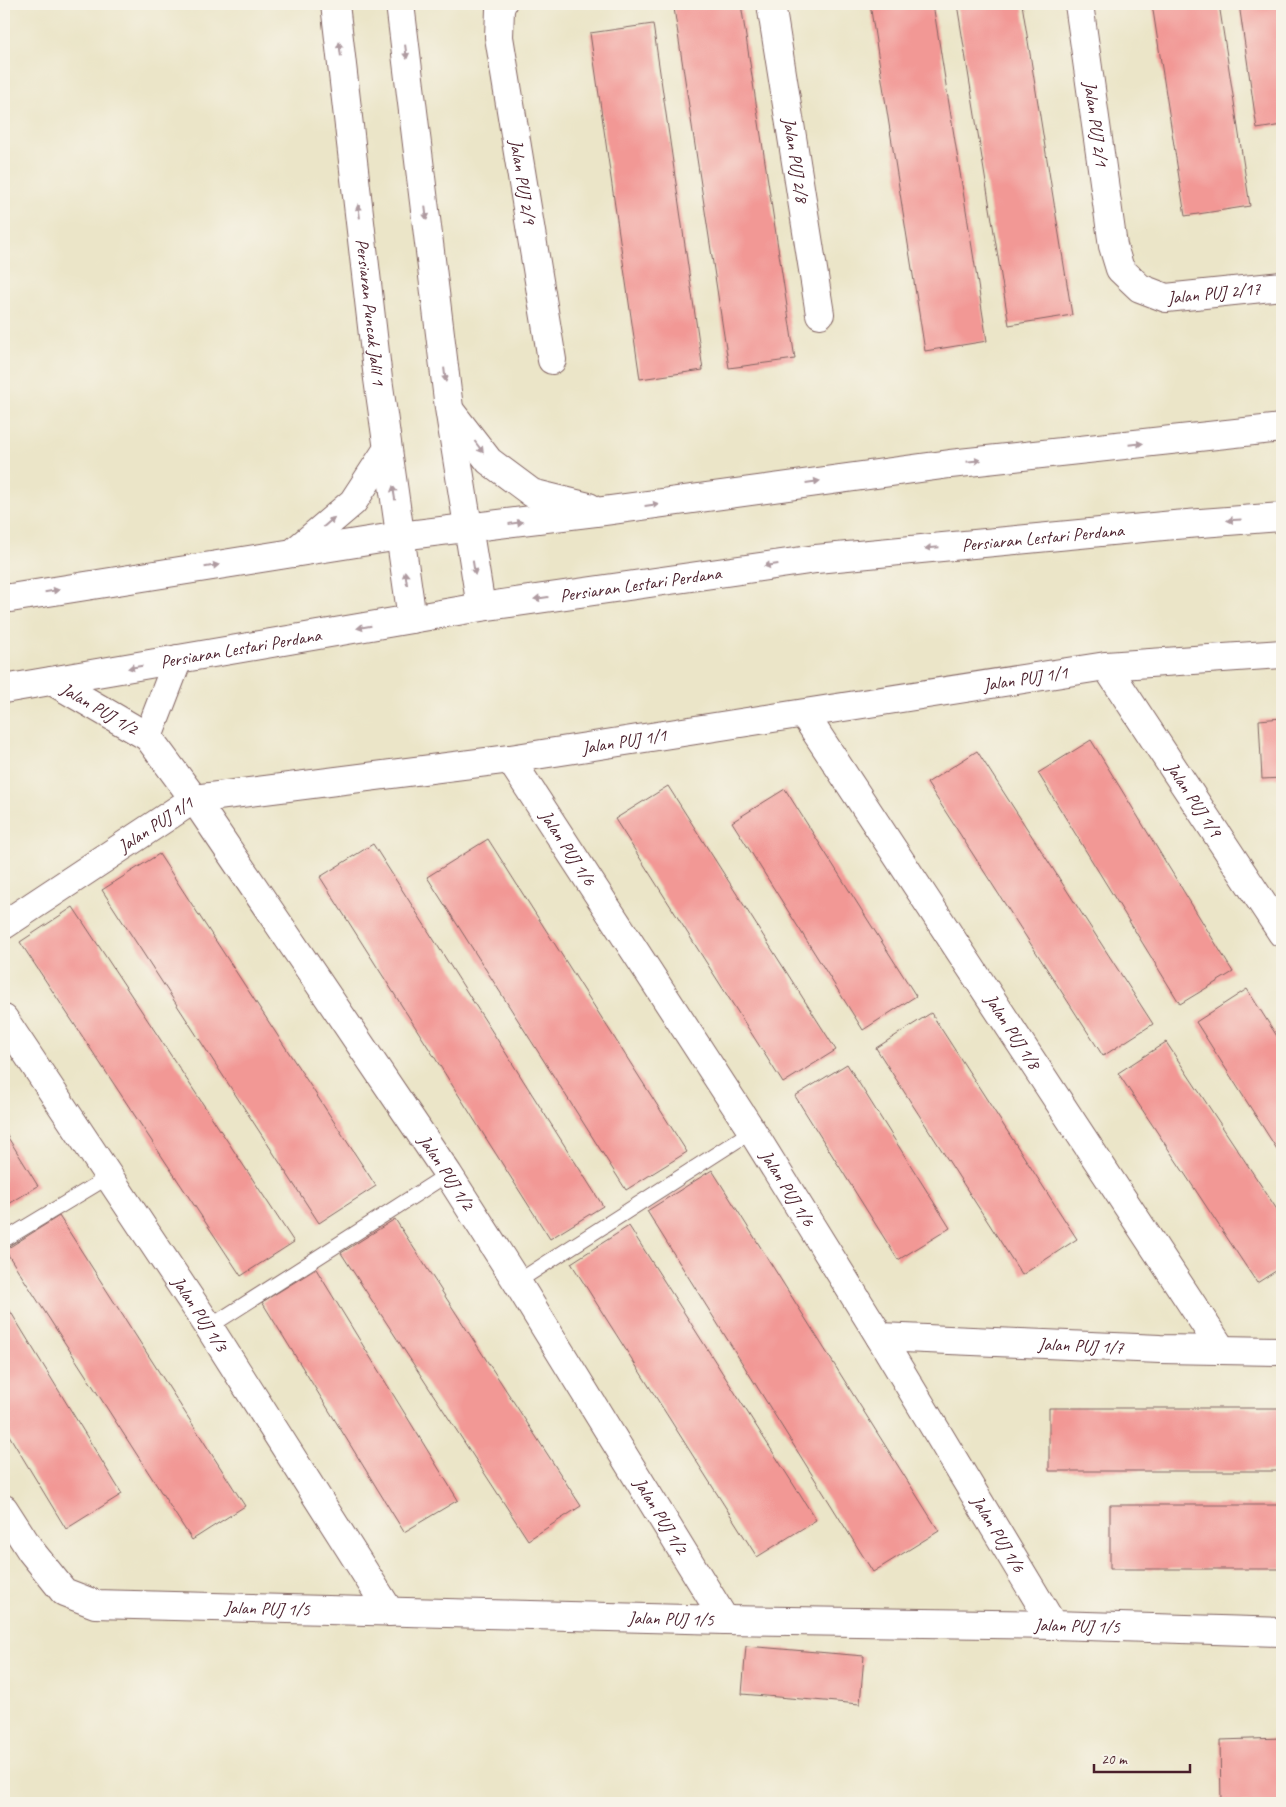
<svg xmlns="http://www.w3.org/2000/svg" width="1286" height="1807" font-family="Caveat,sans-serif">
	<style>
		.building { fill: #f29895 }
		.lines { fill: none; stroke-linecap: round; stroke-linejoin: round }
		.service-casing { stroke: #826462; stroke-width: 16 }
		.minor-casing { stroke: #826462; stroke-width: 30 }
		.secondary-casing { stroke: #826462; stroke-width: 30 }
		.service { stroke: #fff; stroke-width: 14 }
		.minor { stroke: #fff; stroke-width: 28 }
		.secondary { stroke: #fff; stroke-width: 28 }
		.oneway { fill: #ae9aa0 }
		.labels { text-anchor: middle; dominant-baseline: central; stroke-width: 4; stroke-linejoin: round; paint-order: stroke }
		.street-label { font-size: 18px; fill: #4a1f2b; stroke: #f7f3e8 }
	</style>
	<rect width="100%" height="100%" fill="#f7f3e8"/>
	<filter id="ink" filterUnits="userSpaceOnUse"><feTurbulence type="fractalNoise" baseFrequency=".02" numOctaves="2"/><feDisplacementMap in="SourceGraphic" scale="10" xChannelSelector="R" yChannelSelector="G"/><feConvolveMatrix kernelMatrix="1 2 1 2 8 2 1 2 1" color-interpolation-filters="sRGB"/></filter>
	<filter id="wash" filterUnits="userSpaceOnUse"><feTurbulence type="fractalNoise" baseFrequency=".0096" numOctaves="4" result="noise"/><feDisplacementMap in="SourceGraphic" scale="20" xChannelSelector="R" yChannelSelector="G"/><feGaussianBlur stdDeviation="1.12" result="paint"/><feColorMatrix in="noise" values="0 0 0 0 0 0 0 0 0 0 0 0 0 0 0 0 0 1.4 0 .05"/><feComposite in="paint" operator="in"/></filter>
	<g filter="url(#wash)">
		<rect width="100%" height="100%" fill="#ebe5c8"/>
		<g id="blocks">
			<path class="building" d="M704,4H741L795,359L729,368L674,8Z
				M870,4H933L987,341L925,351Z
				M957,4H1022L1072,315L1009,325Z
				M1152,4H1219L1250,206L1185,216Z
				M1239,4H1282V125L1257,129Z
				M653,24L703,370L640,379L590,33Z
				M1282,718V778L1262,779L1259,720Z
				M1091,740L1233,972L1180,1004L1038,773Z
				M977,751L1153,1024L1103,1056L927,783Z
				M668,786L836,1050L783,1083L615,819Z
				M785,789L916,996L863,1030L732,822Z
				M488,839L687,1152L626,1190L427,877Z
				M373,844L603,1206L550,1239L320,877Z
				M159,854L376,1186L319,1223L102,890Z
				M73,907L294,1242L241,1276L20,942Z
				M1247,989L1282,1044V1157L1196,1022Z
				M931,1013L1077,1239L1022,1275L876,1048Z
				M1166,1042L1282,1217V1267L1257,1283L1118,1073Z
				M847,1064L950,1228L898,1260L795,1096Z
				M4,1131L38,1186L4,1207Z
				M712,1170L939,1531L873,1572L647,1211Z
				M59,1216L245,1506L192,1540L5,1250Z
				M395,1219L581,1506L528,1540L341,1253Z
				M629,1226L816,1520L757,1557L571,1263Z
				M316,1269L458,1500L404,1532L262,1302Z
				M4,1301L122,1494L66,1529L4,1427Z
				M1049,1408H1282V1471H1049Z
				M1110,1505H1282V1569H1110Z
				M746,1646L864,1656L860,1704L742,1694Z
				M1282,1738V1803H1221L1220,1740Z"/>
		</g>
	</g>
	<g filter="url(#ink)">
		<use href="#blocks" fill-opacity="0" stroke="#826462" stroke-width="1"/>
		<g class="lines">
			<defs>
				<path id="service" d="M4,1240L110,1176
					M517,1282L752,1131
					M209,1327L448,1174"/>
				<g id="minor">
					<path id="s1" d="M502,4L500,9L499,37L552,360"/>
					<path id="s2" d="M771,4L820,314"/>
					<path id="s3" d="M1079,4L1113,246L1120,269L1140,288L1166,298L1282,286"/>
					<path id="s4" d="M1106,666L1282,933"/>
					<path id="s5" d="M52,681L148,737L194,799L448,1174L517,1282L725,1620"/>
					<path id="s6" d="M804,714L1222,1350"/>
					<path d="M148,737L178,659"/>
					<path id="s7" d="M510,759L752,1131L880,1337L1053,1625"/>
					<path id="s8" d="M4,925L194,799L510,759L1106,666L1282,654"/>
					<path id="s9" d="M4,1019L209,1327L390,1612"/>
					<path id="s10" d="M880,1337L1160,1349L1282,1351"/>
					<path id="s11" d="M4,1509L31,1551L64,1592L95,1604L725,1620L1053,1625L1282,1632"/>
				</g>
				<g id="secondary">
					<path id="s12" d="M335,4L378,379L412,619"/>
					<path d="M400,4L449,408L481,607"/>
					<path d="M451,412L489,461L532,493L589,507"/>
					<path d="M293,553L353,502L387,450"/>
					<path d="M4,599L400,536L604,511L950,464L1282,428"/>
					<path id="s13" d="M4,689L481,607L816,559L1174,525L1282,517"/>
				</g>
			</defs>
			<use href="#service" class="service-casing"/>
			<use href="#minor" class="minor-casing"/>
			<use href="#secondary" class="secondary-casing"/>
			<use href="#service" class="service"/>
			<use href="#minor" class="minor"/>
			<use href="#secondary" class="secondary"/>
		</g>
		<defs><path id="oneway-solid" d="M-6-.8H1V-3.2L6.5 0L1 3.2V.8H-6Z" transform="scale(1.25)"/></defs>
		<g class="oneway">
			<use href="#oneway-solid" transform="translate(340 49) rotate(-97)"/>
			<use href="#oneway-solid" transform="translate(406 52) rotate(83)"/>
			<use href="#oneway-solid" transform="translate(359 211) rotate(-97)"/>
			<use href="#oneway-solid" transform="translate(426 213) rotate(83)"/>
			<use href="#oneway-solid" transform="translate(445 375) rotate(83)"/>
			<use href="#oneway-solid" transform="translate(1136 444) rotate(-6)"/>
			<use href="#oneway-solid" transform="translate(479 447) rotate(53)"/>
			<use href="#oneway-solid" transform="translate(974 461) rotate(-6)"/>
			<use href="#oneway-solid" transform="translate(813 482) rotate(-8)"/>
			<use href="#oneway-solid" transform="translate(394 493) rotate(-99)"/>
			<use href="#oneway-solid" transform="translate(652 505) rotate(-8)"/>
			<use href="#oneway-solid" transform="translate(1234 520) rotate(176)"/>
			<use href="#oneway-solid" transform="translate(329 522) rotate(-41)"/>
			<use href="#oneway-solid" transform="translate(516 523) rotate(-7)"/>
			<use href="#oneway-solid" transform="translate(932 548) rotate(175)"/>
			<use href="#oneway-solid" transform="translate(771 565) rotate(172)"/>
			<use href="#oneway-solid" transform="translate(212 566) rotate(-9)"/>
			<use href="#oneway-solid" transform="translate(474 568) rotate(81)"/>
			<use href="#oneway-solid" transform="translate(406 578) rotate(-99)"/>
			<use href="#oneway-solid" transform="translate(52 591) rotate(-9)"/>
			<use href="#oneway-solid" transform="translate(541 598) rotate(172)"/>
			<use href="#oneway-solid" transform="translate(364 627) rotate(170)"/>
			<use href="#oneway-solid" transform="translate(135 667) rotate(170)"/>
		</g>
	</g>
	<g class="labels">
		<g class="street-label">
			<text stroke="none"><textPath href="#s3" startOffset="121">Jalan PUJ 2/1</textPath></text>
			<text stroke="none"><textPath href="#s2" startOffset="158">Jalan PUJ 2/8</textPath></text>
			<text stroke="none"><textPath href="#s1" startOffset="180">Jalan PUJ 2/9</textPath></text>
			<text stroke="none"><textPath href="#s3" startOffset="372">Jalan PUJ 2/17</textPath></text>
			<text stroke="none"><textPath href="#s12" startOffset="310">Persiaran Puncak Jalil 1</textPath></text>
			<text stroke="none"><textPath href="#s13" startOffset="1050">Persiaran Lestari Perdana</textPath></text>
			<text stroke="none"><textPath href="#s13" startOffset="645">Persiaran Lestari Perdana</textPath></text>
			<text stroke="none"><textPath href="#s13" startOffset="240">Persiaran Lestari Perdana</textPath></text>
			<text stroke="none"><textPath href="#s8" startOffset="1068">Jalan PUJ 1/1</textPath></text>
			<text stroke="none"><textPath href="#s5" startOffset="55">Jalan PUJ 1/2</textPath></text>
			<text stroke="none"><textPath href="#s8" startOffset="662">Jalan PUJ 1/1</textPath></text>
			<text stroke="none"><textPath href="#s4" startOffset="160">Jalan PUJ 1/9</textPath></text>
			<text stroke="none"><textPath href="#s8" startOffset="182">Jalan PUJ 1/1</textPath></text>
			<text stroke="none"><textPath href="#s7" startOffset="106">Jalan PUJ 1/6</textPath></text>
			<text stroke="none"><textPath href="#s6" startOffset="380">Jalan PUJ 1/8</textPath></text>
			<text stroke="none"><textPath href="#s5" startOffset="639">Jalan PUJ 1/2</textPath></text>
			<text stroke="none"><textPath href="#s7" startOffset="511">Jalan PUJ 1/6</textPath></text>
			<text stroke="none"><textPath href="#s9" startOffset="354">Jalan PUJ 1/3</textPath></text>
			<text stroke="none"><textPath href="#s10" startOffset="201">Jalan PUJ 1/7</textPath></text>
			<text stroke="none"><textPath href="#s5" startOffset="1044">Jalan PUJ 1/2</textPath></text>
			<text stroke="none"><textPath href="#s7" startOffset="916">Jalan PUJ 1/6</textPath></text>
			<text stroke="none"><textPath href="#s11" startOffset="308">Jalan PUJ 1/5</textPath></text>
			<text stroke="none"><textPath href="#s11" startOffset="712">Jalan PUJ 1/5</textPath></text>
			<text stroke="none"><textPath href="#s11" startOffset="1118">Jalan PUJ 1/5</textPath></text>
		</g>
	</g>
	<rect width="1286" height="1807" fill="none" stroke="#f7f3e8" stroke-width="20"/>
	<path d="M1094 1764v8h96v-8" fill="none" stroke="#4a1f2b" stroke-width="2.5"/>
	<text x="1101" y="1764" font-size="15" fill="#4a1f2b" stroke="#f7f3e8" stroke-width="4" paint-order="stroke">20 m</text>
</svg>
